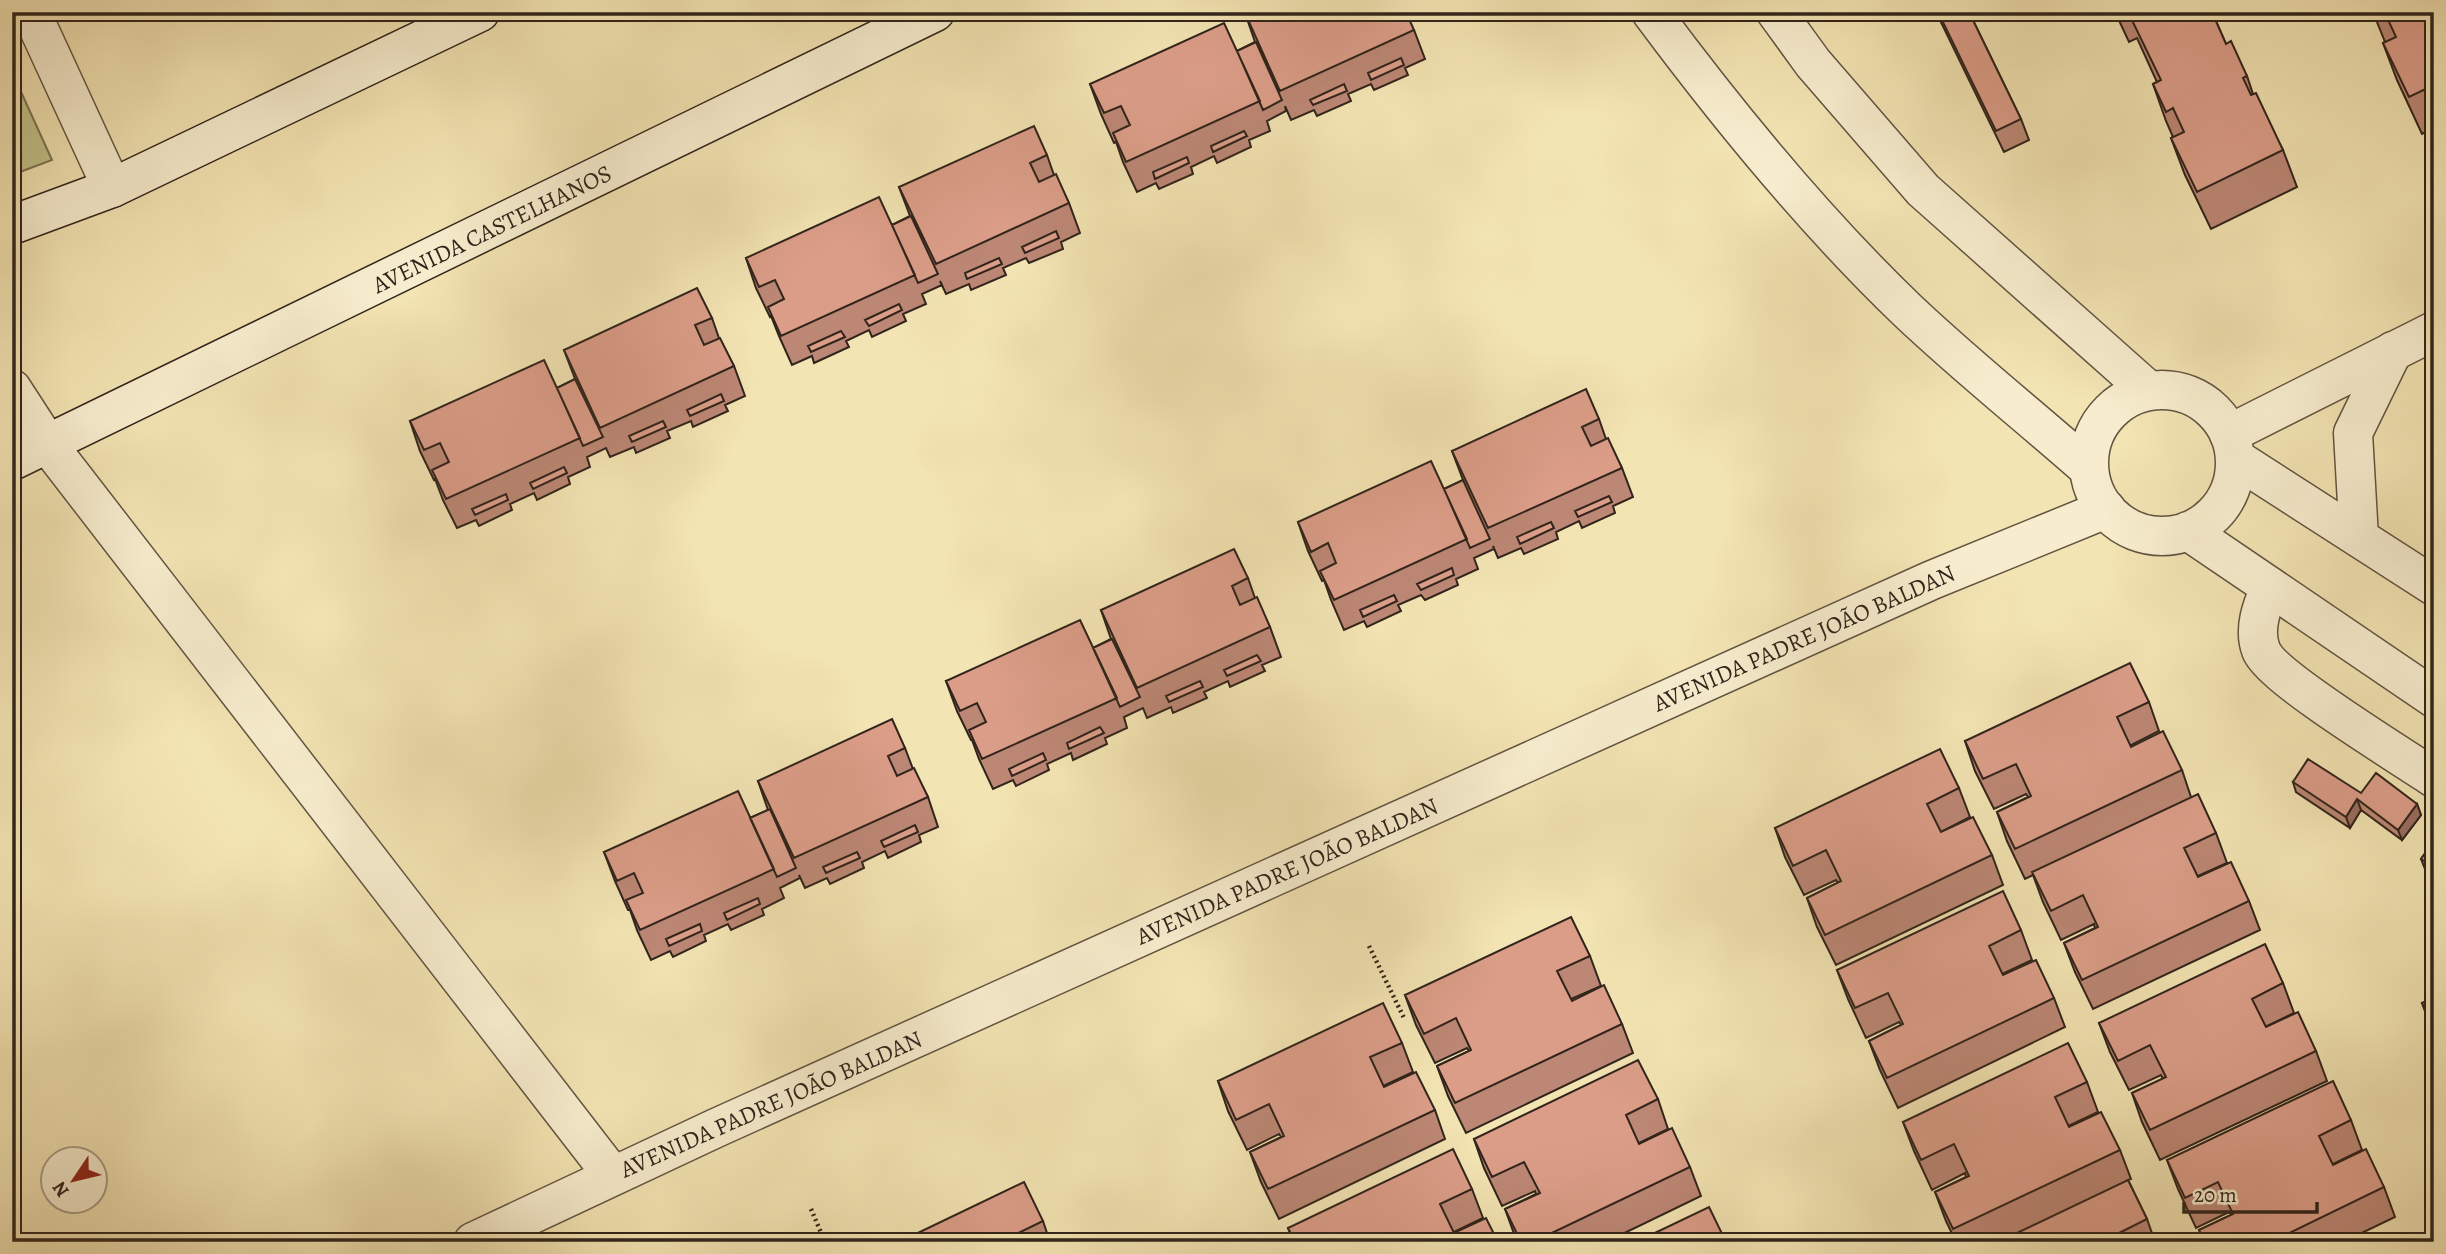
<svg xmlns="http://www.w3.org/2000/svg" width="2446" height="1254" font-family="Alegreya,serif">
	<style>
		.green { fill: #c2c288; stroke: #7a7352; stroke-width: 2 }
		.lines { fill: none; stroke-linecap: round; stroke-linejoin: round }
		.minor-casing { stroke: #625441; stroke-width: 41 }
		.tertiary-casing { stroke: #625441; stroke-width: 41 }
		.secondary-casing { stroke: #31241b; stroke-width: 41 }
		.path { stroke: #31241b; stroke-width: 4.5; stroke-dasharray: 2 3.5; stroke-linecap: butt }
		.minor { stroke: #f7edce; stroke-width: 38 }
		.tertiary { stroke: #f7edce; stroke-width: 38 }
		.secondary { stroke: #f7edce; stroke-width: 38 }
		.wall { fill: #bc8775; stroke: #31241b; stroke-width: 2 }
		.shaded-wall { fill: #996e5f; stroke: #31241b; stroke-width: 2 }
		.building { fill: #db9d88; stroke: #31241b; stroke-width: 2 }
		.labels { text-anchor: middle; dominant-baseline: central; stroke-width: 5; stroke-linejoin: round; paint-order: stroke }
		.street-label { font-size: 24px; fill: #31241b; stroke: #f7edce }
	</style>
	<rect width="100%" height="100%" fill="#f3e4b3"/>
	<filter id="stains"><feTurbulence type="fractalNoise" baseFrequency=".00286" numOctaves="4"/><feColorMatrix values="0 0 0 0 .2 0 0 0 0 .09 0 0 0 0 .02 0 0 0 .5 -.17"/></filter>
	<radialGradient id="worn" r=".72"><stop offset=".6" stop-color="#630" stop-opacity="0"/><stop offset="1" stop-color="#630" stop-opacity=".3"/></radialGradient>
	<path class="green" d="M12,72L52,160L12,175Z"/>
	<g class="lines">
		<defs>
			<path id="minor" d="M31,12L112,188
				M12,389L49,446L613,1176
				M2229,434L2434,331
				M2270,587C2262,606 2253,629 2261,650C2271,677 2403,757 2434,778
				M473,1242L716,1128L1932,580L2106,509"/>
			<path id="tertiary" d="M1651,12C1729,117 1813,220 1908,311C1966,366 2029,416 2089,469
				M1776,12L1813,63L1923,190L2149,391
				M2089 463a73 73 0 1 1 146 0a73 73 0 1 1-146 0Z
				M2235,458L2434,586
				M2188,531L2434,698
				M2359,538L2353,433L2393,351"/>
			<path id="secondary" d="M12,225L112,188L480,12
				M12,461L935,12"/>
		</defs>
		<use href="#minor" class="minor-casing"/>
		<use href="#tertiary" class="tertiary-casing"/>
		<use href="#secondary" class="secondary-casing"/>
		<path class="path" d="M1369,946L1404,1018
			M811,1209L825,1242"/>
		<use href="#minor" class="minor"/>
		<use href="#tertiary" class="tertiary"/>
		<use href="#secondary" class="secondary"/>
	</g>
	<path class="wall" d="M1936,12H1969L2021,119L2029,140L2004,152Z
		M2115,12H2212L2226,44L2247,76L2253,94L2283,150L2297,187L2211,229L2185,175L2171,138L2173,137L2166,121L2153,84L2157,82L2137,38L2129,42Z
		M2373,12H2434V128L2422,134L2397,80L2383,43L2385,42Z
		M1245,13L1414,30L1425,59L1405,68L1408,75L1374,90L1371,84L1348,94L1351,101L1317,116L1314,110L1291,120L1285,106L1286,111L1267,121L1270,131L1249,140L1251,147L1217,163L1214,156L1191,167L1193,174L1159,189L1156,183L1137,192L1123,162L1116,142L1114,143L1101,114L1090,84L1237,51L1255,42Z
		M1047,155L1054,175L1069,203L1080,233L1061,242L1063,249L1029,263L1026,258L1003,268L1006,275L971,290L969,284L946,294L940,281L942,285L922,294L926,304L903,314L906,321L872,337L869,330L846,341L849,347L814,363L812,356L792,365L779,336L771,316L770,317L756,288L746,258L892,225L910,216L899,187Z
		M712,318L719,338L734,366L745,396L725,405L728,411L693,427L691,421L667,431L670,438L636,453L634,447L610,457L606,448L587,457L590,467L568,477L570,484L537,500L534,493L510,504L512,510L479,526L476,520L457,528L443,500L435,479L434,480L420,451L410,421L557,388L575,379L564,350Z
		M1599,419L1606,439L1622,468L1633,497L1613,506L1615,513L1582,528L1579,521L1556,532L1558,539L1524,554L1521,548L1498,558L1493,546L1494,549L1474,558L1478,569L1456,579L1458,585L1425,600L1421,595L1398,605L1401,611L1367,627L1364,621L1344,630L1331,600L1324,580L1322,581L1308,551L1298,522L1444,489L1463,480L1452,451Z
		M1248,578L1255,598L1270,627L1281,657L1262,665L1265,671L1230,687L1228,681L1204,692L1207,698L1173,713L1171,707L1147,718L1143,708L1124,717L1127,728L1105,738L1107,744L1073,760L1071,753L1047,764L1049,770L1016,786L1013,780L993,789L979,759L972,740H971L957,711L946,681L1093,648L1111,639L1101,610Z
		M2149,702L2159,731L2131,745V747L2182,770L2191,797L2216,833L2227,863L2198,876V877L2249,901L2260,930L2093,1009L2075,972L2064,943L2095,928L2094,924L2061,940L2043,902L2033,875L2025,879L2007,841L1997,812L2028,797L2026,794L1994,809L1975,771L1965,741Z
		M905,748L913,769L928,797L938,827L919,835L921,842L888,858L885,851L862,862L864,868L830,884L827,878L805,888L799,875L800,878L780,888L784,898L762,909L764,915L731,930L728,924L704,935L706,941L673,957L670,951L651,960L637,930L630,910H628L615,881L604,852L750,818L768,810L758,781Z
		M2293,782L2417,804L2421,815L2402,840L2361,810L2350,828L2296,792Z
		M1959,788L1970,817L1941,832L1992,855L2003,885L1836,965L1817,927L1807,898L1838,883L1836,880L1804,895L1785,857L1775,828Z
		M2434,841V875L2425,869L2421,859Z
		M2021,930L2032,960L2002,974L2054,998L2065,1027L1898,1108L1880,1070L1869,1041L1901,1025L1899,1022L1866,1038L1848,999L1837,970Z
		M1590,956L1601,986L1571,999L1622,1024L1633,1053L1466,1133L1448,1096L1437,1066L1469,1051L1467,1048L1435,1063L1416,1025L1405,995Z
		M2283,983L2294,1013L2265,1027L2316,1051L2327,1081L2160,1160L2142,1122L2132,1093L2163,1079L2161,1075L2129,1090L2110,1052L2099,1023Z
		M2434,998V1036L2422,1003Z
		M1402,1043L1413,1072L1383,1086L1384,1087L1435,1110L1445,1139L1279,1219L1261,1182L1250,1152L1281,1137L1279,1134L1247,1150L1228,1111L1218,1081Z
		M2087,1082L2098,1112L2068,1126L2069,1127L2120,1150L2131,1179L2128,1180L2147,1219L2155,1242H1956L1946,1221L1935,1192L1966,1177L1965,1173L1932,1190L1914,1151L1903,1122Z
		M1658,1099L1668,1129L1639,1143L1690,1167L1701,1196L1606,1242H1517L1505,1209L1536,1194L1535,1191L1502,1206L1484,1168L1474,1139Z
		M2351,1120L2362,1150L2333,1164L2384,1187L2395,1217L2343,1242H2204L2199,1230L2231,1215L2229,1212L2196,1228L2178,1189L2167,1160Z
		M1472,1189L1483,1218L1454,1232V1233L1498,1242H1293L1288,1228Z
		M1043,1221L1050,1242H899Z"/>
	<path class="shaded-wall" d="M2357,799L2361,810L2350,828L2346,817Z
		M2417,804L2421,815L2402,840L2398,830Z"/>
	<path class="building" d="M1246,12H1406L1414,30L1280,91L1245,13Z
		M1938,12H1969L2021,119L1996,131Z
		M2128,12H2212L2226,44L2231,41L2247,76L2243,78L2251,95L2256,93L2283,150L2197,192L2171,138L2184,132L2173,108L2166,112L2153,84L2161,80Z
		M2375,12H2434V85L2409,97L2383,43L2396,37L2385,13L2377,17Z
		M1224,23L1260,101L1126,162L1113,133L1130,125L1121,106L1104,113L1090,84Z
		M1256,42L1282,100L1263,110L1237,51Z
		M1401,58L1404,65L1371,80L1368,73Z
		M1344,84L1347,91L1313,105L1310,100Z
		M1034,126L1047,155L1030,163L1039,182L1056,174L1069,203L936,264L899,187Z
		M1244,131L1247,136L1213,152L1211,146Z
		M1187,157L1189,163L1155,179L1153,172Z
		M879,197L915,275L781,336L768,307L784,299L775,280L759,287L746,258Z
		M911,216L938,274L918,283L892,225Z
		M1056,231L1059,238L1025,253L1022,247Z
		M999,258L1002,264L967,279L965,273Z
		M697,288L712,318L695,325L704,345L720,338L734,366L600,428L564,350Z
		M899,304L902,310L869,326L865,320Z
		M841,331L845,337L811,352L808,346Z
		M544,360L580,438L446,499L432,470L449,462L440,443L424,450L410,421Z
		M575,379L603,437L583,446L557,388Z
		M1586,389L1599,419L1582,427L1591,446L1608,438L1622,468L1488,528L1452,451Z
		M721,394L724,401L690,416L687,410Z
		M663,421L666,427L632,442L629,436Z
		M1431,461L1467,539L1334,600L1320,571L1336,563L1328,543L1311,552L1298,522Z
		M564,467L567,473L533,489L530,483Z
		M1463,480L1490,539L1470,548L1444,489Z
		M506,494L508,500L475,515L472,509Z
		M1609,496L1612,502L1578,517L1575,511Z
		M1551,522L1554,528L1520,544L1517,537Z
		M1234,549L1248,578L1232,586L1240,605L1257,597L1270,627L1137,688L1101,610Z
		M1452,568L1454,575L1421,590L1417,584Z
		M1394,595L1397,601L1363,617L1360,610Z
		M1080,620L1117,698L982,759L969,730L986,722L977,703L960,711L946,681Z
		M1112,639L1140,697L1120,707L1093,648Z
		M1257,655L1261,661L1227,676L1224,670Z
		M2130,663L2149,702L2117,717L2131,747L2163,731L2182,770L2015,849L1997,812L2031,796L2016,764L1983,779L1965,741Z
		M1200,681L1203,687L1169,702L1166,696Z
		M892,719L905,748L888,756L897,776L914,768L928,797L794,858L758,781Z
		M1100,727L1104,733L1069,749L1067,743Z
		M1940,749L1959,788L1927,804L1941,832L1973,817L1992,855L1825,935L1807,898L1841,881L1826,850L1793,866L1775,828Z
		M1043,753L1046,760L1012,776L1009,769Z
		M2308,759L2361,793L2376,773L2417,804L2398,830L2357,799L2346,817L2293,782Z
		M738,791L774,869L640,930L626,900L643,893L634,873L617,881L604,852Z
		M2198,794L2216,833L2184,848L2198,877L2231,862L2249,901L2082,980L2064,943L2098,927L2083,895L2051,911L2032,872Z
		M770,809L796,868L777,877L750,818Z
		M915,825L918,832L884,847L881,841Z
		M2434,841V867L2421,859Z
		M857,852L860,858L826,873L823,867Z
		M2003,891L2021,930L1989,946L2003,975L2036,960L2054,998L1887,1078L1869,1041L1903,1024L1888,993L1855,1008L1837,970Z
		M758,898L760,904L727,920L724,913Z
		M1571,917L1590,956L1557,971L1572,1001L1604,985L1622,1024L1455,1103L1437,1066L1471,1050L1456,1018L1424,1034L1405,995Z
		M700,924L702,931L669,946L666,939Z
		M2265,944L2283,983L2252,999L2266,1027L2298,1012L2316,1051L2150,1130L2132,1093L2166,1077L2150,1045L2118,1061L2099,1023Z
		M2434,998V1029L2422,1003Z
		M1383,1003L1402,1043L1370,1057L1384,1087L1416,1072L1435,1110L1268,1189L1250,1152L1284,1136L1269,1104L1236,1120L1218,1081Z
		M2068,1043L2087,1082L2055,1097L2069,1127L2101,1112L2120,1150L1953,1229L1935,1192L1969,1176L1954,1144L1921,1160L1903,1122Z
		M1638,1060L1658,1099L1626,1115L1639,1144L1672,1128L1690,1167L1533,1242H1521L1505,1209L1540,1193L1524,1162L1492,1177L1474,1139Z
		M2333,1081L2351,1120L2319,1136L2333,1165L2366,1149L2384,1187L2271,1242H2205L2199,1230L2233,1214L2218,1182L2185,1198L2167,1160Z
		M1453,1149L1472,1189L1440,1204L1454,1233L1486,1218L1498,1242H1295L1288,1228Z
		M2128,1180L2147,1219L2115,1235L2119,1242H1998Z
		M1024,1182L1043,1221L1010,1237L1013,1242H899Z
		M1709,1207L1726,1242H1636Z"/>
	<g class="labels">
		<g class="street-label">
			<text transform="translate(492 229) rotate(-26)">AVENIDA CASTELHANOS</text>
			<text transform="translate(1804 638) rotate(-24)">AVENIDA PADRE JOÃO BALDAN</text>
			<text transform="translate(1287 871) rotate(-24)">AVENIDA PADRE JOÃO BALDAN</text>
			<text transform="translate(771 1104) rotate(-24)">AVENIDA PADRE JOÃO BALDAN</text>
		</g>
	</g>
	<rect width="2446" height="1254" fill="none" stroke="#f3e4b3" stroke-width="42"/>
	<rect x="14" y="14" width="2418" height="1226" fill="none" stroke="#31241b" stroke-width="3.5"/>
	<rect x="21" y="21" width="2404" height="1212" fill="none" stroke="#31241b" stroke-width="2"/>
	<g transform="translate(74 1180) rotate(235)"><circle r="33" fill="#f7edce" stroke="#a89d86" stroke-width="2"/>
	<path d="M0-5L12 26L0 18L-12 26Z" fill="#8f2418"/>
	<text y="-10" font-size="19" font-weight="bold" text-anchor="middle" fill="#31241b">N</text>
	</g>
	<path d="M2184 1202v10h133v-10" fill="none" stroke="#31241b" stroke-width="3.5"/>
	<text x="2194" y="1202" font-size="21" fill="#31241b" stroke="#f7edce" stroke-width="5" paint-order="stroke">20 m</text>
	<rect width="100%" height="100%" filter="url(#stains)"/>
	<rect width="100%" height="100%" fill="url(#worn)"/>
</svg>
